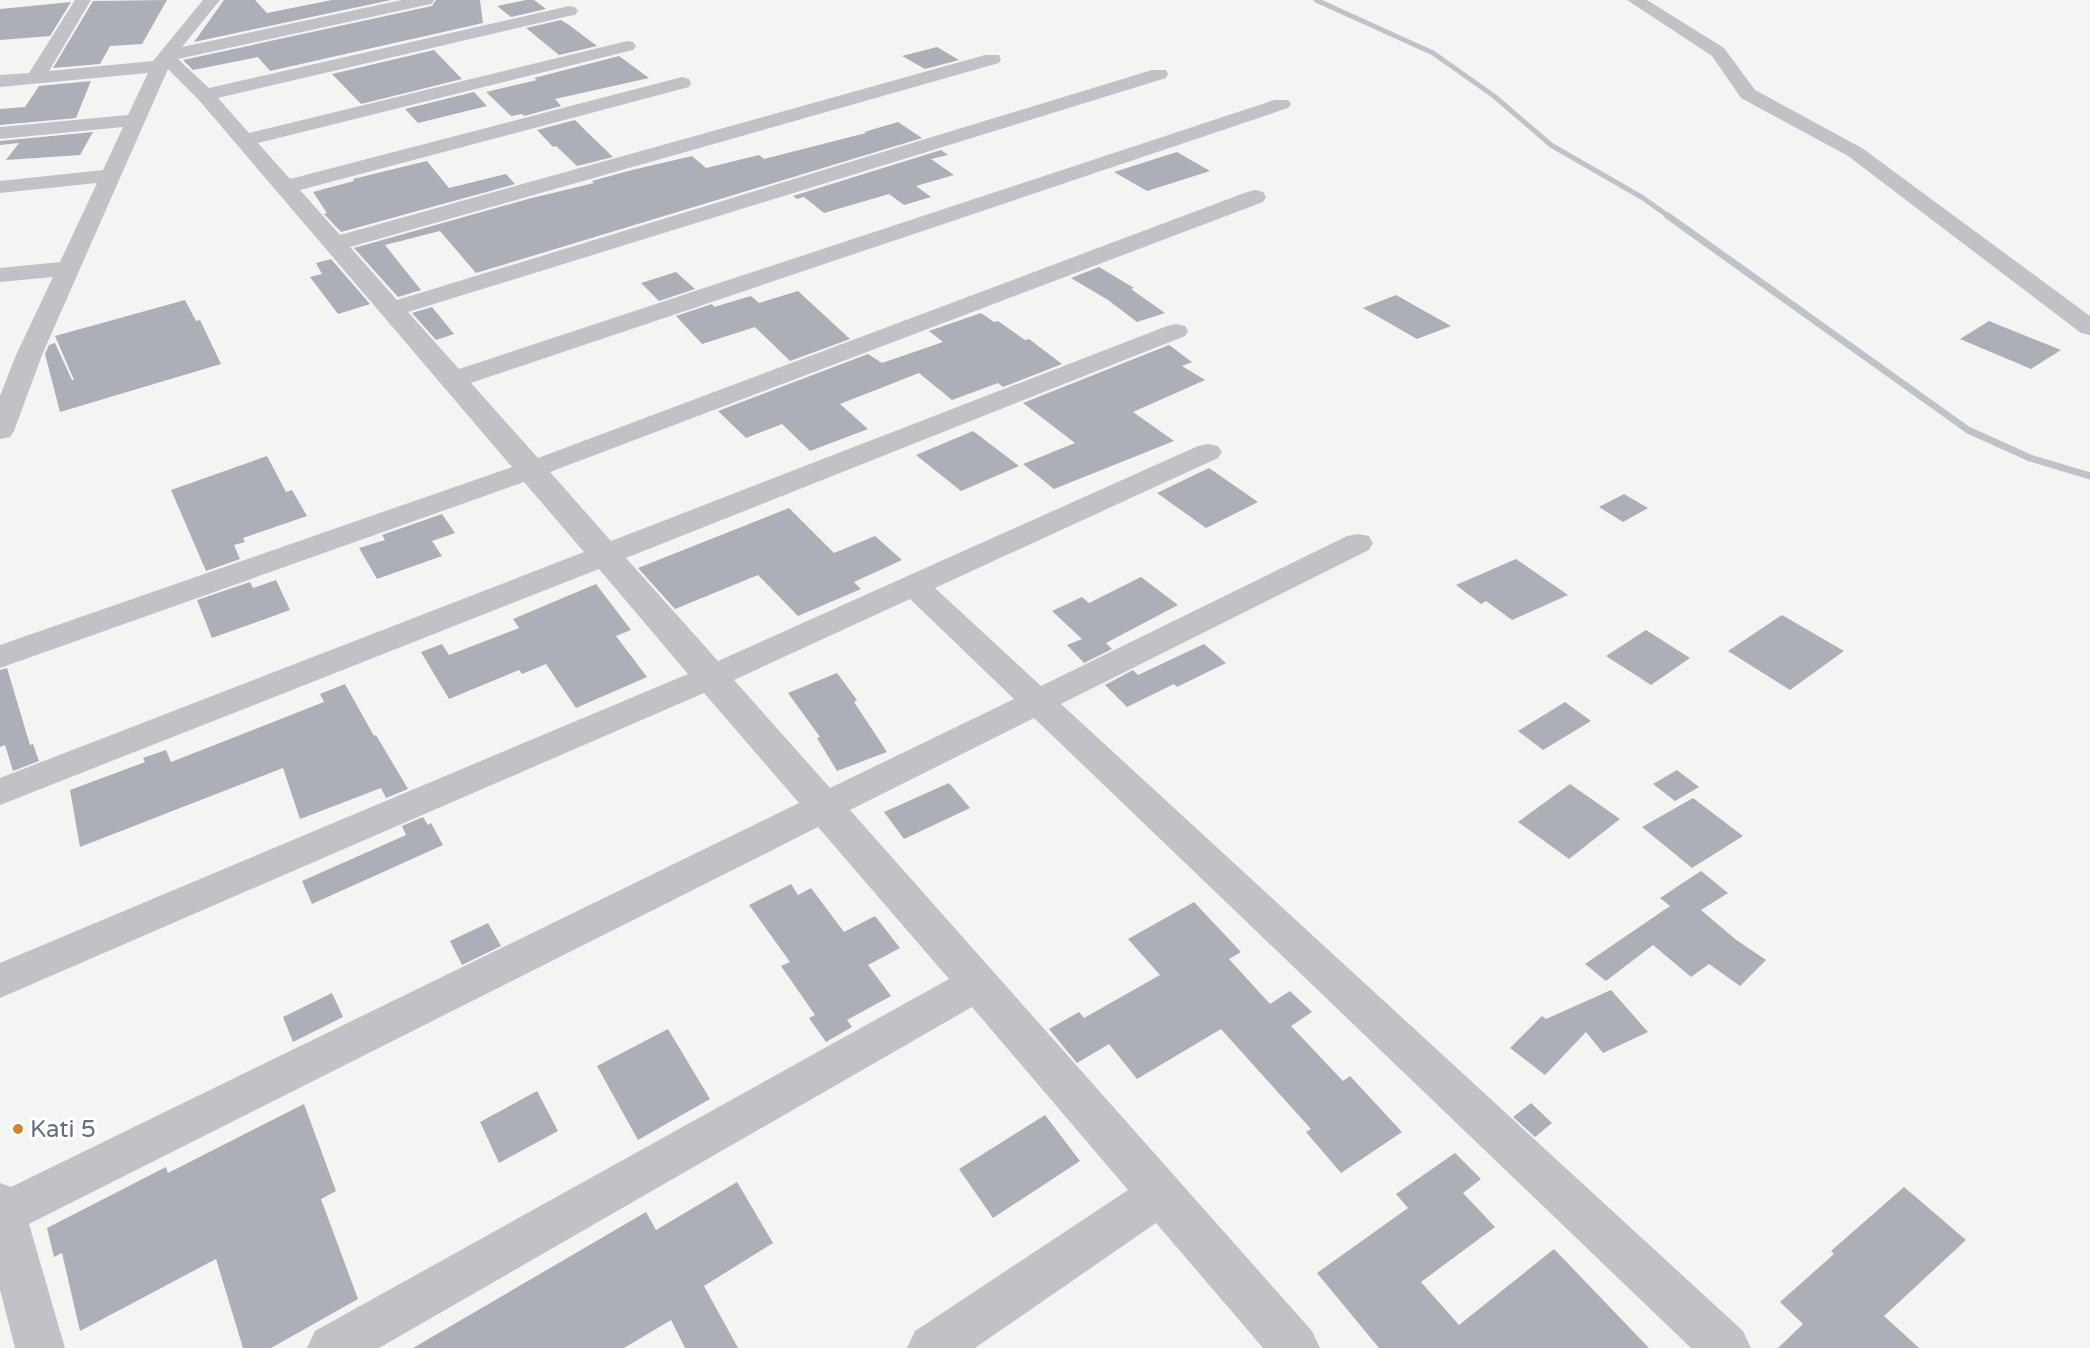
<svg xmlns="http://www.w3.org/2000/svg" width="2090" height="1348" font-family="'Varela Round',sans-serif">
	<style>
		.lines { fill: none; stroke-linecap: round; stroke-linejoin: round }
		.stream-far1 { stroke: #bec3ca; stroke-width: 5 }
		.stream { stroke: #bec3ca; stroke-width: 7 }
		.building { fill: #acafb7 }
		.minor { fill: #c1c2c7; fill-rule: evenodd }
		.poi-dot { fill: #d38334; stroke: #fff; stroke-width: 2 }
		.labels { text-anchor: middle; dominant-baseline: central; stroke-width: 6; stroke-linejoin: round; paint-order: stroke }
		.near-poi-label { font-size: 24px; fill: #676e80; stroke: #fff; text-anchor: start }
	</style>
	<rect width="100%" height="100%" fill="#f4f5f2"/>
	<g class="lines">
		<path class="stream-far1" d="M1316,0L1433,53L1494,96L1551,145L1643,198L1671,218"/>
		<path class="stream" d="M1668,216L1968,430L2030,458L2090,476"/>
	</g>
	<path class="building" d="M167,0L142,44L110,46L100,64L53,68L93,1Z
		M224,0H255L267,13L332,0H391L194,42Z
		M436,0H480L483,23L270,71L258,57L193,70L183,60L432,6Z
		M526,0H534L546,9L511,17L497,6Z
		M71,2L50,36L0,40V9Z
		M561,20L569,25L597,46L559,55L526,28Z
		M937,47L959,60L925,69L902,56Z
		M434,50L462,79L361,104L332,74Z
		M619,56L649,78L555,99L561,106L524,116L522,114L511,116L486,92L537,80L534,78Z
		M91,81L76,118L0,125V109L25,107L39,86Z
		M474,92L487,106L418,123L405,109Z
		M575,120L586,131L613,157L577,166L556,146L553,147L537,130Z
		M898,122L922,138L476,273L440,231L385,245L421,290L398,297L354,248L528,199L594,183L592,181L628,171L692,156L706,168L759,155L764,159L866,133L864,132Z
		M93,132L80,155L6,160L19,143L0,145V141Z
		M941,150L948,155L931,159L954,175L916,186L931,197L904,205L889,194L824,213L804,197L797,199L793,196Z
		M1177,152L1210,171L1147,191L1114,172Z
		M427,161L449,188L506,174L515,184L341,232L324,214L327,213L313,192L354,181L353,179Z
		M331,259L370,304L338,314L310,277L322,274L316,263Z
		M1099,267L1134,288L1131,289L1165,313L1137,322L1108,300L1071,278Z
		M676,272L695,289L659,301L641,283Z
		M798,291L850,339L790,361L755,327L702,344L676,316L712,304L714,307L751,296L759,303Z
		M1396,295L1451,326L1417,339L1363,308Z
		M185,300L196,321L200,320L221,364L60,412L45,354L49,345L55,343L72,380H74L55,336Z
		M432,307L454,334L436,340L412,313Z
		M981,313L994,322L998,321L1025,340L1029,339L1062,364L1003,387L998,383L952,400L919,373L840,404L868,429L810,451L782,424L746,438L718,411L868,354L882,363L943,342L929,331Z
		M1989,321L2061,350L2031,369L1960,339Z
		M1169,345L1192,362L1182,366L1205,380L1133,412L1174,441L1054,489L1023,464L1075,443L1023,403Z
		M973,431L1019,466L961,491L916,455Z
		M267,456L286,492L292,490L307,516L243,538L245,542L234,545L240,559L206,571L171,490Z
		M1209,468L1258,502L1206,528L1157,493Z
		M1624,494L1648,508L1623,522L1599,507Z
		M789,508L834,553L875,536L902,560L854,582L861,589L798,616L758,575L675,609L638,568Z
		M442,514L455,533L432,541L442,556L377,579L359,548L385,540L382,535Z
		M1516,559L1568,595L1512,620L1486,601L1481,604L1456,585Z
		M1141,577L1178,605L1106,643L1112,649L1084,663L1067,645L1082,639L1052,611L1082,597L1089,603Z
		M276,580L290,610L212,638L197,600L250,582L253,588Z
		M596,584L631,630L616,636L647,677L576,708L546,664L522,674L519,670L449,699L421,652L442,644L449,655L519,628L513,619Z
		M1782,615L1844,651L1790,690L1728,651Z
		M1646,630L1690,658L1651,685L1606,656Z
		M1204,644L1226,663L1177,687L1174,684L1127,707L1105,685L1133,670L1138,675Z
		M7,668L30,745L33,744L39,761L13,771L5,745L0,747V670Z
		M837,673L857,700L854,702L887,752L837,771L817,738L820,737L788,693Z
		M345,684L374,736L376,735L408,789L386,798L381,788L300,819L283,768L80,847L70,790L145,762L143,758L166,750L171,762L324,702L320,694Z
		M1565,702L1591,721L1543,750L1518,731Z
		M1677,770L1699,787L1675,801L1653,784Z
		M949,783L970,808L904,839L884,812Z
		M1570,784L1620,819L1569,859L1518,822Z
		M1693,798L1743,836L1692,868L1642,827Z
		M423,817L428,825L431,823L443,845L312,904L302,881L406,835L402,826Z
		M1701,871L1728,893L1701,910L1735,939L1766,960L1740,986L1709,964L1691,977L1653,945L1606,981L1585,964L1670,906L1660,898Z
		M791,884L798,895L811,888L844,932L875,916L900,948L868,965L891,996L847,1020L852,1027L826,1042L809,1018L815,1015L781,966L790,962L749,905Z
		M1194,902L1241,952L1229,959L1270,1004L1290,991L1312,1012L1291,1026L1343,1081L1350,1076L1402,1132L1341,1173L1306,1132L1311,1129L1221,1029L1137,1079L1109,1044L1077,1063L1049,1029L1079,1012L1084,1018L1160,975L1128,939Z
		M488,923L501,946L462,965L450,941Z
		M1611,990L1648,1032L1603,1053L1586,1032L1545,1075L1510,1048L1542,1016L1546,1019Z
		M332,993L343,1017L293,1042L283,1017Z
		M668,1029L710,1099L638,1140L597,1066Z
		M537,1091L558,1131L499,1163L480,1122Z
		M1531,1103L1552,1123L1535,1137L1513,1117Z
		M304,1104L336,1191L321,1199L358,1299L271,1348H243L216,1259L80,1331L62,1253L54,1257L47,1228L166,1167L168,1173Z
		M1045,1115L1080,1161L993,1218L959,1169Z
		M1455,1153L1481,1179L1463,1193L1495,1227L1421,1282L1459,1325L1554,1249L1649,1348H1379L1317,1273L1408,1208L1396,1194Z
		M737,1182L773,1243L704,1286L738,1348H685L671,1320L624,1348H413L646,1212L656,1230Z
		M1904,1187L1966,1240L1884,1316L1919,1348H1778L1803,1324L1780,1302L1834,1254L1831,1251Z"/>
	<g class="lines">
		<path class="minor" d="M75,0H91L49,71L153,61L203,0H220L182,47L402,0H434L432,4L426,5L178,59L209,88L569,6L575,7L578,11L575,15L569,16L218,98L249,133L627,41L633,42L636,46L633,50L258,143L290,179L682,77L689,79L691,83L689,87L300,190L340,235L985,55H999L1001,59L999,63L350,247L397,300L1152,70H1166L1168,74L1166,78L408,312L459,369L1274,100H1288L1291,104L1288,108L471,383L538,458L1247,192L1255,190L1263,192L1266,197L1263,202L550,472L611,541L1167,326L1176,324L1185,326L1188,331L1185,336L626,558L718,661L1198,446L1208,444L1218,446L1222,452L1218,458L935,588L1041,686L1347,536L1358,534L1369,536L1373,543L1369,550L1061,704L1743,1331L1751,1348H1691L1034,718L850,810L1312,1331L1320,1348H1263L1156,1223L975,1348H907L915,1331L1128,1190L972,1007L379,1348H307L315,1331L949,979L818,827L29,1224L65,1348H15L0,1290V1183L11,1187L799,803L704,693L0,998V963L688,674L599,569L0,805V778L584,552L524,482L0,668V645L512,467L198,99L168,69L42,355L14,431L10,437L0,439V396L16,355L53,277L0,282V268L60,262L97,183L0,193V181L103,170L123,127L0,139V127L128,115L148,73L0,87V75L29,73ZM910,599L1014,699L830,788L734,680Z
			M1627,0H1647L1724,48L1755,90L1862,148L2090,316V335L2081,333L1848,156L1741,98L1712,56Z"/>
	</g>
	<circle class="poi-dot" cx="18" cy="1129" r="6"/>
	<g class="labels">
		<g class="near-poi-label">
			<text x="30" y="1129">Kati 5</text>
		</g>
	</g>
</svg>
